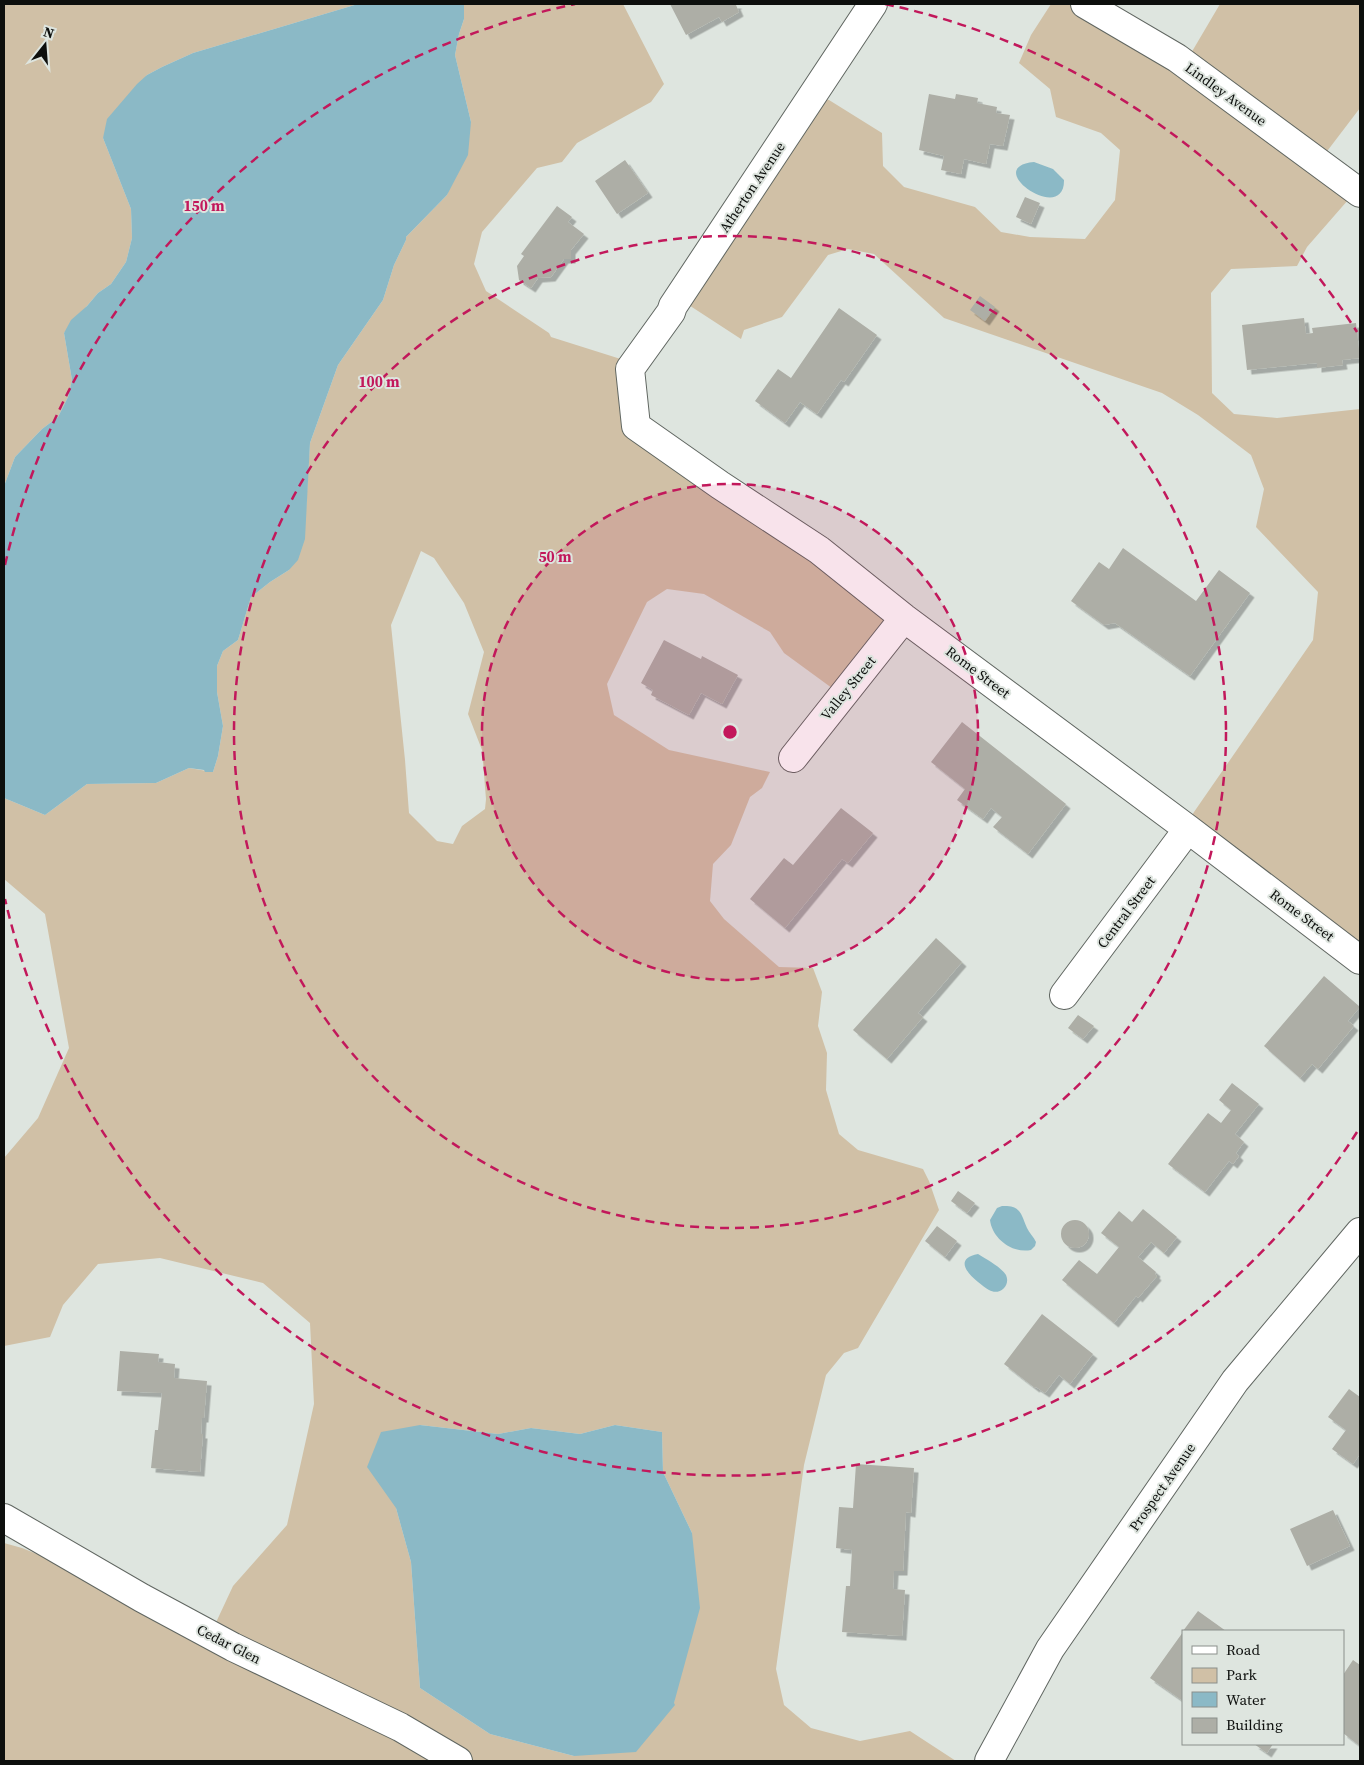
<svg xmlns="http://www.w3.org/2000/svg" width="1364" height="1765" font-family="'Source Serif 4',serif">
	<style>
		.green { fill: #d0c0a6; fill-rule: evenodd }
		.water { fill: #8bb9c6 }
		.building { fill: #adaea6; filter: url(#shadow) }
		.lines { fill: none; stroke-linecap: round; stroke-linejoin: round }
		.street-casing { stroke: #606661; stroke-width: 30 }
		.secondary-casing { stroke: #606661; stroke-width: 30 }
		.street { stroke: #fff; stroke-width: 28 }
		.secondary { stroke: #fff; stroke-width: 28 }
		.ring { fill: none; stroke: #c2185b; stroke-width: 2.5; stroke-dasharray: 9 6 }
		.labels { text-anchor: middle; dominant-baseline: central; stroke-width: 4; stroke-linejoin: round; paint-order: stroke }
		.street-label { font-size: 14px; fill: #0d0f0d; stroke: #dee5df }
		.centre { fill: #c2185b; stroke: #dee5df; stroke-width: 2.5 }
		.ring-label { font-size: 15px; text-anchor: middle; font-weight: bold; fill: #c2185b; stroke: #dee5df; stroke-width: 4; stroke-linejoin: round; paint-order: stroke }
	</style>
	<defs>
		<filter id="shadow"><feDropShadow dx="4.5" dy="4.5" stdDeviation="0" flood-color="#0004"/></filter>
	</defs>
	<rect width="100%" height="100%" fill="#dee5df"/>
	<path class="green" d="M4,4H358L193,53L162,67L147,75L103,138L131,209L132,238L126,262L111,284L98,293L64,333L72,380L68,397L58,417L42,429L15,457L4,486Z
		M464,4H623L664,84L651,102L577,143L562,162L537,168L482,232L474,264L486,291L549,333L551,337L627,361L637,426L895,606L836,691L784,653L770,632L704,594L667,589L647,602L607,684L614,715L669,750L770,772L762,788L750,797L731,845L713,864L710,901L724,919L779,967L813,968L822,992L818,1026L827,1053L826,1090L839,1134L858,1150L923,1169L929,1181L939,1210L858,1348L844,1353L826,1375L804,1465L776,1669L784,1705L811,1728L860,1741L910,1731L956,1761H4V1543L22,1548L147,1598L212,1631L233,1586L287,1525L314,1404L310,1323L263,1283L160,1258L98,1264L63,1305L50,1337L4,1346V1158L38,1118L69,1048L45,914L4,879V798L45,815L87,784L156,783L189,768L213,772L218,756L223,726L217,692V666L223,651L238,640L251,597L270,582L289,570L305,524L310,443L338,365L383,300L394,265L406,240V237L447,195L471,122L455,55L459,34L464,19ZM421,551L434,558L464,603L484,652L468,714L482,750L486,799L485,809L462,826L453,844L437,841L409,813L405,760L391,625ZM420,1425L498,1434L531,1428L580,1434L615,1425L662,1432L663,1472L692,1533L674,1703L574,1756L490,1734L420,1688L411,1562L396,1508Z
		M1051,4H1091L1187,60L1220,4H1360V108L1328,150L1324,160L1355,192L1307,247L1297,266L1231,269L1211,293L1212,393L1234,414L1277,418L1360,409V955L1186,825L1194,812L1313,640L1318,592L1256,527L1264,489L1251,455L1198,415L1162,393L944,318L874,254L848,249L828,255L782,317L744,330L741,339L678,298L811,95L829,100L882,133L883,166L904,187L975,207L1001,232L1030,237L1085,239L1115,200L1120,150L1101,133L1056,117L1050,89L1019,63L1031,35Z"/>
	<path class="water" d="M358,4H464V19L459,34L455,55L471,122L468,155L447,195L406,237V240L394,265L383,300L338,365L310,443L305,539L298,560L289,570L270,582L251,597L238,640L223,651L217,666V692L223,726L218,756L213,772H205L204,770L189,768L156,783L87,784L45,815L4,798V486L15,457L42,429L58,417L68,397L72,380L64,333L71,320L87,306L98,293L111,284L126,262L132,238L131,209L103,138L107,119L137,84L147,75L162,67L193,53Z
		M1034,162L1053,169L1064,180C1065,226 980,167 1034,162Z
		M1002,1206C1021,1205 1021,1214 1027,1228C1029,1233 1034,1237 1036,1242L1035,1246L1031,1250C1012,1254 992,1238 990,1220L997,1208Z
		M978,1254C986,1259 1001,1267 1006,1275C1011,1286 999,1296 989,1290C978,1283 947,1260 978,1254Z
		M420,1425L498,1434L531,1428L580,1434L615,1425L662,1432L663,1472L692,1533L700,1608L674,1703L675,1705L636,1752L574,1756L490,1734L420,1688L411,1562L396,1508L367,1467L381,1432Z"/>
	<path class="building" d="M670,4H738L736,5L739,12L722,22L719,17L686,35Z
		M929,94L955,99L956,94L978,98L977,103L997,107L996,113L1010,115L1003,146L990,144L986,164L964,159L961,174L941,170L944,156L919,150Z
		M625,160L648,193L617,214L595,181Z
		M1025,197L1040,203L1031,224L1016,217Z
		M557,206L572,217L568,222L584,234L571,250V259H564L551,277L538,278L531,288L519,280L517,266L524,256L521,254Z
		M980,296L995,307L985,321L970,310Z
		M839,308L877,335L844,382L841,380L817,414L800,402L785,423L755,401L778,369L791,378Z
		M1304,318L1306,334L1313,333L1312,328L1356,323L1360,358L1342,360L1343,365L1317,368V363L1247,370L1242,325Z
		M1123,548L1196,601L1219,570L1250,593L1190,676L1115,623L1104,625L1071,601L1099,562L1109,569Z
		M664,640L701,659L702,656L738,675L722,704L701,693L689,715L651,695L653,690L641,683Z
		M962,722L1066,804L1028,854L993,827L1002,817L991,808L983,819L957,800L965,789L931,762Z
		M841,808L873,833L848,863L842,859L785,928L750,899L784,858L793,865Z
		M936,938L962,962L918,1013L923,1017L887,1059L853,1030Z
		M1324,976L1360,1007L1348,1021L1354,1026L1318,1069L1312,1064L1300,1078L1264,1046Z
		M1078,1015L1094,1026L1083,1039L1068,1028Z
		M1232,1083L1259,1104L1235,1134L1244,1142L1236,1153L1239,1156L1233,1164L1229,1161L1205,1192L1168,1164L1208,1113L1221,1123L1231,1110L1219,1100Z
		M958,1191L975,1203L967,1213L951,1201Z
		M1143,1209L1177,1237L1164,1253L1151,1242L1138,1257L1156,1272L1155,1274L1157,1276L1138,1298L1136,1296L1114,1323L1062,1280L1079,1260L1097,1274L1119,1247L1101,1233L1119,1211L1132,1222Z
		M1061 1234a14 14 0 1 1 28 0a14 14 0 1 1-28 0Z
		M937,1226L957,1241L945,1257L925,1241Z
		M1042,1314L1093,1354L1070,1384L1059,1375L1045,1393L1036,1387L1035,1388L1004,1364Z
		M120,1351L159,1354L158,1362L175,1364L174,1378L207,1381L204,1418H202L201,1434H203L200,1472L151,1468L155,1430H158L162,1393L117,1391Z
		M1349,1389L1360,1397V1454L1353,1464L1332,1449L1346,1430L1328,1417Z
		M856,1464L914,1468L911,1513L906,1512L903,1571H894L893,1589L905,1590L902,1636L842,1632L846,1586H850L852,1550L836,1548L839,1507L853,1508Z
		M1333,1510L1350,1546L1307,1566L1290,1529Z
		M1198,1611L1226,1631H1183Z
		M1183,1632V1701L1150,1678Z
		M1353,1660L1360,1665V1746L1343,1733V1675Z
		M1254,1744H1273L1267,1753Z"/>
	<g class="lines">
		<defs>
			<path id="street" d="M873,4L673,306L671,312L630,369L636,426L720,485L819,550L904,618L1188,829L1360,960
				M1085,4L1177,58L1360,193
				M793,758L904,618
				M1064,995L1188,829
				M4,1518L142,1598L233,1647L400,1727L458,1761"/>
			<path id="secondary" d="M989,1761L1050,1649L1235,1381L1360,1232"/>
		</defs>
		<use href="#street" class="street-casing"/>
		<use href="#secondary" class="secondary-casing"/>
		<use href="#street" class="street"/>
		<use href="#secondary" class="secondary"/>
	</g>
	<circle cx="730" cy="732" r="248" fill="#c2185b" fill-opacity=".12"/>
	<g class="ring">
		<circle cx="730" cy="732" r="248"/>
		<circle cx="730" cy="732" r="496"/>
		<path d="M1357 1132A744 744 0 0 1 5 899M5 565A744 744 0 0 1 575 4M885 4A744 744 0 0 1 1357 332"/>
	</g>
	<g class="labels">
		<g class="street-label">
			<text transform="translate(1226 94) rotate(36)">Lindley Avenue</text>
			<text transform="translate(752 187) rotate(-56)">Atherton Avenue</text>
			<text transform="translate(978 672) rotate(37)">Rome Street</text>
			<text transform="translate(848 688) rotate(-51)">Valley Street</text>
			<text transform="translate(1126 912) rotate(-53)">Central Street</text>
			<text transform="translate(1302 915) rotate(37)">Rome Street</text>
			<text transform="translate(1162 1487) rotate(-55)">Prospect Avenue</text>
			<text transform="translate(229 1644) rotate(27)">Cedar Glen</text>
		</g>
	</g>
	<circle cx="730" cy="732" r="8" class="centre"/>
	<g class="ring-label">
		<text x="204" y="211">150 m</text>
		<text x="379" y="387">100 m</text>
		<text x="555" y="562">50 m</text>
	</g>
	<rect width="1364" height="1765" fill="none" stroke="#0d0f0d" stroke-width="10"/>
	<rect x="1182" y="1630" width="162" height="115" fill="#dee5df" stroke="#8a8f8b"/>
	<rect x="1192" y="1646" width="25" height="8" fill="#ffffff" stroke="#8a8f8b"/>
	<text x="1226" y="1655" font-size="15" fill="#0d0f0d">Road</text>
	<rect x="1192" y="1668" width="25" height="15" fill="#d0c0a6" stroke="#8a8f8b"/>
	<text x="1226" y="1680" font-size="15" fill="#0d0f0d">Park</text>
	<rect x="1192" y="1692" width="25" height="15" fill="#8bb9c6" stroke="#8a8f8b"/>
	<text x="1226" y="1705" font-size="15" fill="#0d0f0d">Water</text>
	<rect x="1192" y="1718" width="25" height="15" fill="#adaea6" stroke="#8a8f8b"/>
	<text x="1226" y="1730" font-size="15" fill="#0d0f0d">Building</text>
	<g transform="translate(45 45) rotate(17)" stroke="#dee5df" stroke-width="4" paint-order="stroke">
	<path d="M0-4L9 19L0 12L-9 19Z" fill="#0d0f0d"/>
	<text y="-8" font-size="14" font-weight="bold" text-anchor="middle" fill="#0d0f0d">N</text>
	</g>
</svg>
